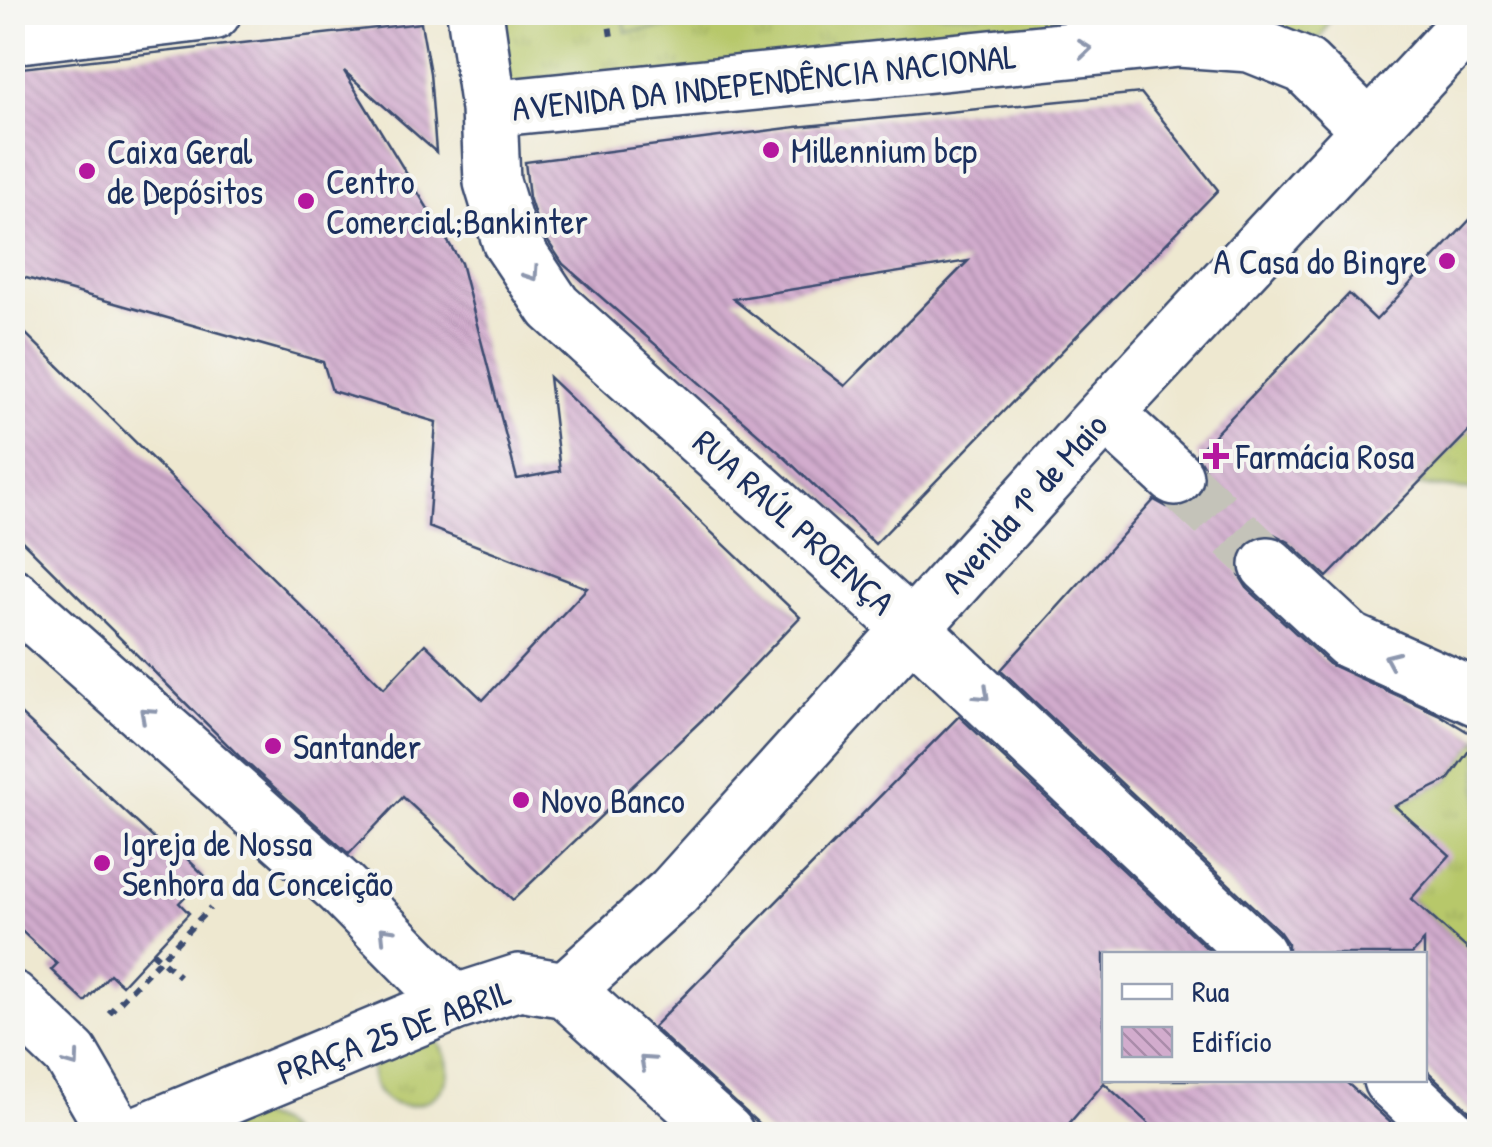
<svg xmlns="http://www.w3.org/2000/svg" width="1492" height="1147" font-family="'Patrick Hand',sans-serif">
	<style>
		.grass { fill: url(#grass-tufts); stroke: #697c64; stroke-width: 2.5 }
		.park { fill: #b7c86b; stroke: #697c64; stroke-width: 2.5 }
		.building { fill: url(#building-back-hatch); fill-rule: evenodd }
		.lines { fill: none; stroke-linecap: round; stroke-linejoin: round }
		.street-tunnel { stroke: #c4c3b9; stroke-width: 55; stroke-dasharray: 55 28; stroke-linecap: butt }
		.street-casing { stroke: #3b4b6f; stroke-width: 60 }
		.path { stroke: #3b4b6f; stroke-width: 6; stroke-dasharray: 8 8; stroke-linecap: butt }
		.street { stroke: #fff; stroke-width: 55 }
		.oneway { stroke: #8d97ae }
		.poi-dot { fill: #b5179e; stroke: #f6f6f2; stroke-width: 4 }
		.labels { text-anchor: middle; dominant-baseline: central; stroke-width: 8; stroke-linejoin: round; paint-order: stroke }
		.street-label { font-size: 35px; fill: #1b2f5e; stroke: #f6f6f2 }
		.poi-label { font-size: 35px; fill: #1b2f5e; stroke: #f6f6f2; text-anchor: start }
	</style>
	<defs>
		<pattern id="grass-tufts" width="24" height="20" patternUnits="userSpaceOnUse" patternTransform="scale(2.5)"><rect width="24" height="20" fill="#b7c86b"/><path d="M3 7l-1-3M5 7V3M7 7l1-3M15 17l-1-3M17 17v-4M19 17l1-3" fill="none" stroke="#9dac5f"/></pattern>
		<pattern id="building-back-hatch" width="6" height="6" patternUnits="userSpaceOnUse" patternTransform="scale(2.5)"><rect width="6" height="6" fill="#d2accd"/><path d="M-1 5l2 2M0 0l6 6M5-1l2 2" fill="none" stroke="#aa8caa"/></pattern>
	</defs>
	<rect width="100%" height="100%" fill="#f6f6f2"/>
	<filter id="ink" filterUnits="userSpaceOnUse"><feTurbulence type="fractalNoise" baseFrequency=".01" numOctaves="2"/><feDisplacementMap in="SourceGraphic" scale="20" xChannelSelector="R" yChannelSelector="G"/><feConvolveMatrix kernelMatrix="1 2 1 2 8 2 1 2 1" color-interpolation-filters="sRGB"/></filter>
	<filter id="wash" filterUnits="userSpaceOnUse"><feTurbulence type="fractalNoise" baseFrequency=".0048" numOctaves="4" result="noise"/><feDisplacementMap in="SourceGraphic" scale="40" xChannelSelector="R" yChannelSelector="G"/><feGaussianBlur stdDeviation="2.25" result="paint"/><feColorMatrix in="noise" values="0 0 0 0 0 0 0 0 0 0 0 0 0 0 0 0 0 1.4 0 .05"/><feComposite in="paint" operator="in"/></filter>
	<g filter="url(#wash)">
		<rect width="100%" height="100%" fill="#eee8d0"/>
		<path class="grass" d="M475,13H1334L1305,66L1250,44L489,109Z
			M1479,420V491L1416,485Z
			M1478,738L1479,739V960L1411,899L1367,820L1448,780Z
			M435,1038C488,1105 362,1140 372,1058Z
			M257,1115L280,1124L290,1134H224L233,1122Z"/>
		<path class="park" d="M623,12H794V13L626,32Z"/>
		<g id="blocks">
			<path class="building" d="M421,23L430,73L436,152L344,71L461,263L517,479L560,471L549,377L800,617L707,715L513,900L403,797L349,854L240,757L12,531V320L384,688L425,644L483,700L587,588L428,527L436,422L332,391L323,362L12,274V69Z
				M1141,93L1218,190L875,544L780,453L563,264L539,228L529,197L525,162L796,127ZM968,261L845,386L733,299Z
				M1480,209V420L1327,577L1289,542L1274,534L1260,535L1246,543L1237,559L1239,575L1247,588L1329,664L1438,714L1478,738L1448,780L1395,806L1450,855L1411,899L1480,960L1479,1134L1478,1124L1471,1112L1424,1068V941L1412,954H1288V944L1279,931L1001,670L1154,500L1167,507H1183L1199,497L1205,485V469L1196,454L1349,294L1376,320Z
				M12,706L165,849L171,843L205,876L179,903L189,913L122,985L110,974L85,1002L51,970L57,964L12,922Z
				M959,716L1213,954H1104V1080H1344L1403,1134H1160L1104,1083L1060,1134H770L653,1027Z"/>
		</g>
	</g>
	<g filter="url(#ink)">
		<use href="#blocks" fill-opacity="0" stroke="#3b4b6f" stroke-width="2.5"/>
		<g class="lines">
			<path class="street-tunnel" d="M1175,477L1268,565"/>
			<defs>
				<path id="street" d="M475,12L489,109L492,182L510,241L554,307L911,628L1258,954
					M12,36L213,12
					M489,109L1179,39L1250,44L1305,66L1368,128
					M1106,414L1175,477
					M1268,565L1350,641L1480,699
					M12,596L341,888L454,1003
					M566,990L674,892L1096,424L1479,12
					M12,999L71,1055L117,1134
					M1391,1080L1449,1134
					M138,1134L454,1003L519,982L566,990L726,1134"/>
			</defs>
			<use href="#street" class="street-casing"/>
			<path class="path" d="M607,12L612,43
				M152,952L179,976
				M109,1013L210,908"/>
			<use href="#street" class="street"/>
		</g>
		<defs><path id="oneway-chevron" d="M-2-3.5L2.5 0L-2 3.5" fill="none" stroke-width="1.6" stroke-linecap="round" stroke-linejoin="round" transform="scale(2.5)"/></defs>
		<g class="oneway">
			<use href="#oneway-chevron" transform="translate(1085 49) rotate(-6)"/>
			<use href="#oneway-chevron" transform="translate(532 274) rotate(56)"/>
			<use href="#oneway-chevron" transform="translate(1391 659) rotate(-156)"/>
			<use href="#oneway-chevron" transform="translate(983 694) rotate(43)"/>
			<use href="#oneway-chevron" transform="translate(146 714) rotate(-138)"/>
			<use href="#oneway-chevron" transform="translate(386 933) rotate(-134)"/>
			<use href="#oneway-chevron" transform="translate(73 1061) rotate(54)"/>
			<use href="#oneway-chevron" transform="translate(646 1062) rotate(-138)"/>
		</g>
	</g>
	<g class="poi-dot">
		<circle cx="771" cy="150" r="10"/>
		<circle cx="87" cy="171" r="10"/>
		<circle cx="306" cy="201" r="10"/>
		<circle cx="1447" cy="261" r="10"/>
		<path d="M1211 441h10v10h10v10h-10v10h-10v-10h-10v-10h10z"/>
		<circle cx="273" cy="746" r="10"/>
		<circle cx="521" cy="800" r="10"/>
		<circle cx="102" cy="863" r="10"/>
	</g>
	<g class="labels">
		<g class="street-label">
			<text transform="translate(764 82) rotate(-6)">AVENIDA DA INDEPENDÊNCIA NACIONAL</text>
			<text transform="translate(1024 503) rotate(-48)">Avenida 1º de Maio</text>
			<text transform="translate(794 522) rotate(42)">RUA RAÚL PROENÇA</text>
			<text transform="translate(394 1032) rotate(-20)">PRAÇA 25 DE ABRIL</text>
		</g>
		<g class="poi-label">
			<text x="791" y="150">Millennium bcp</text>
			<text x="107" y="151">Caixa Geral<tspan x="107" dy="40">de Depósitos</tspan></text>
			<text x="326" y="181">Centro<tspan x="326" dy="40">Comercial;Bankinter</tspan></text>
			<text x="1427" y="261" text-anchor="end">A Casa do Bingre</text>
			<text x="1236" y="456">Farmácia Rosa</text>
			<text x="293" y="746">Santander</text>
			<text x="541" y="800">Novo Banco</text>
			<text x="122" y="843">Igreja de Nossa<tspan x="122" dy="40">Senhora da Conceição</tspan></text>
		</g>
	</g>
	<rect width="1492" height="1147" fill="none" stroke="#f6f6f2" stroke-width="50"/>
	<rect x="1102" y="952" width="325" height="130" fill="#f6f6f2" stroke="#9ea6b7" stroke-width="2.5"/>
	<rect x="1122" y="984" width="50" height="15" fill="#ffffff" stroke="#9ea6b7" stroke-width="2.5"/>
	<text x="1192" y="1002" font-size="30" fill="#1b2f5e">Rua</text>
	<rect x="1122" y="1027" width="50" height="30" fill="url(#building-back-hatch)" stroke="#9ea6b7" stroke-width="2.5"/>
	<text x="1192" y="1052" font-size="30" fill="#1b2f5e">Edifício</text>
</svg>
